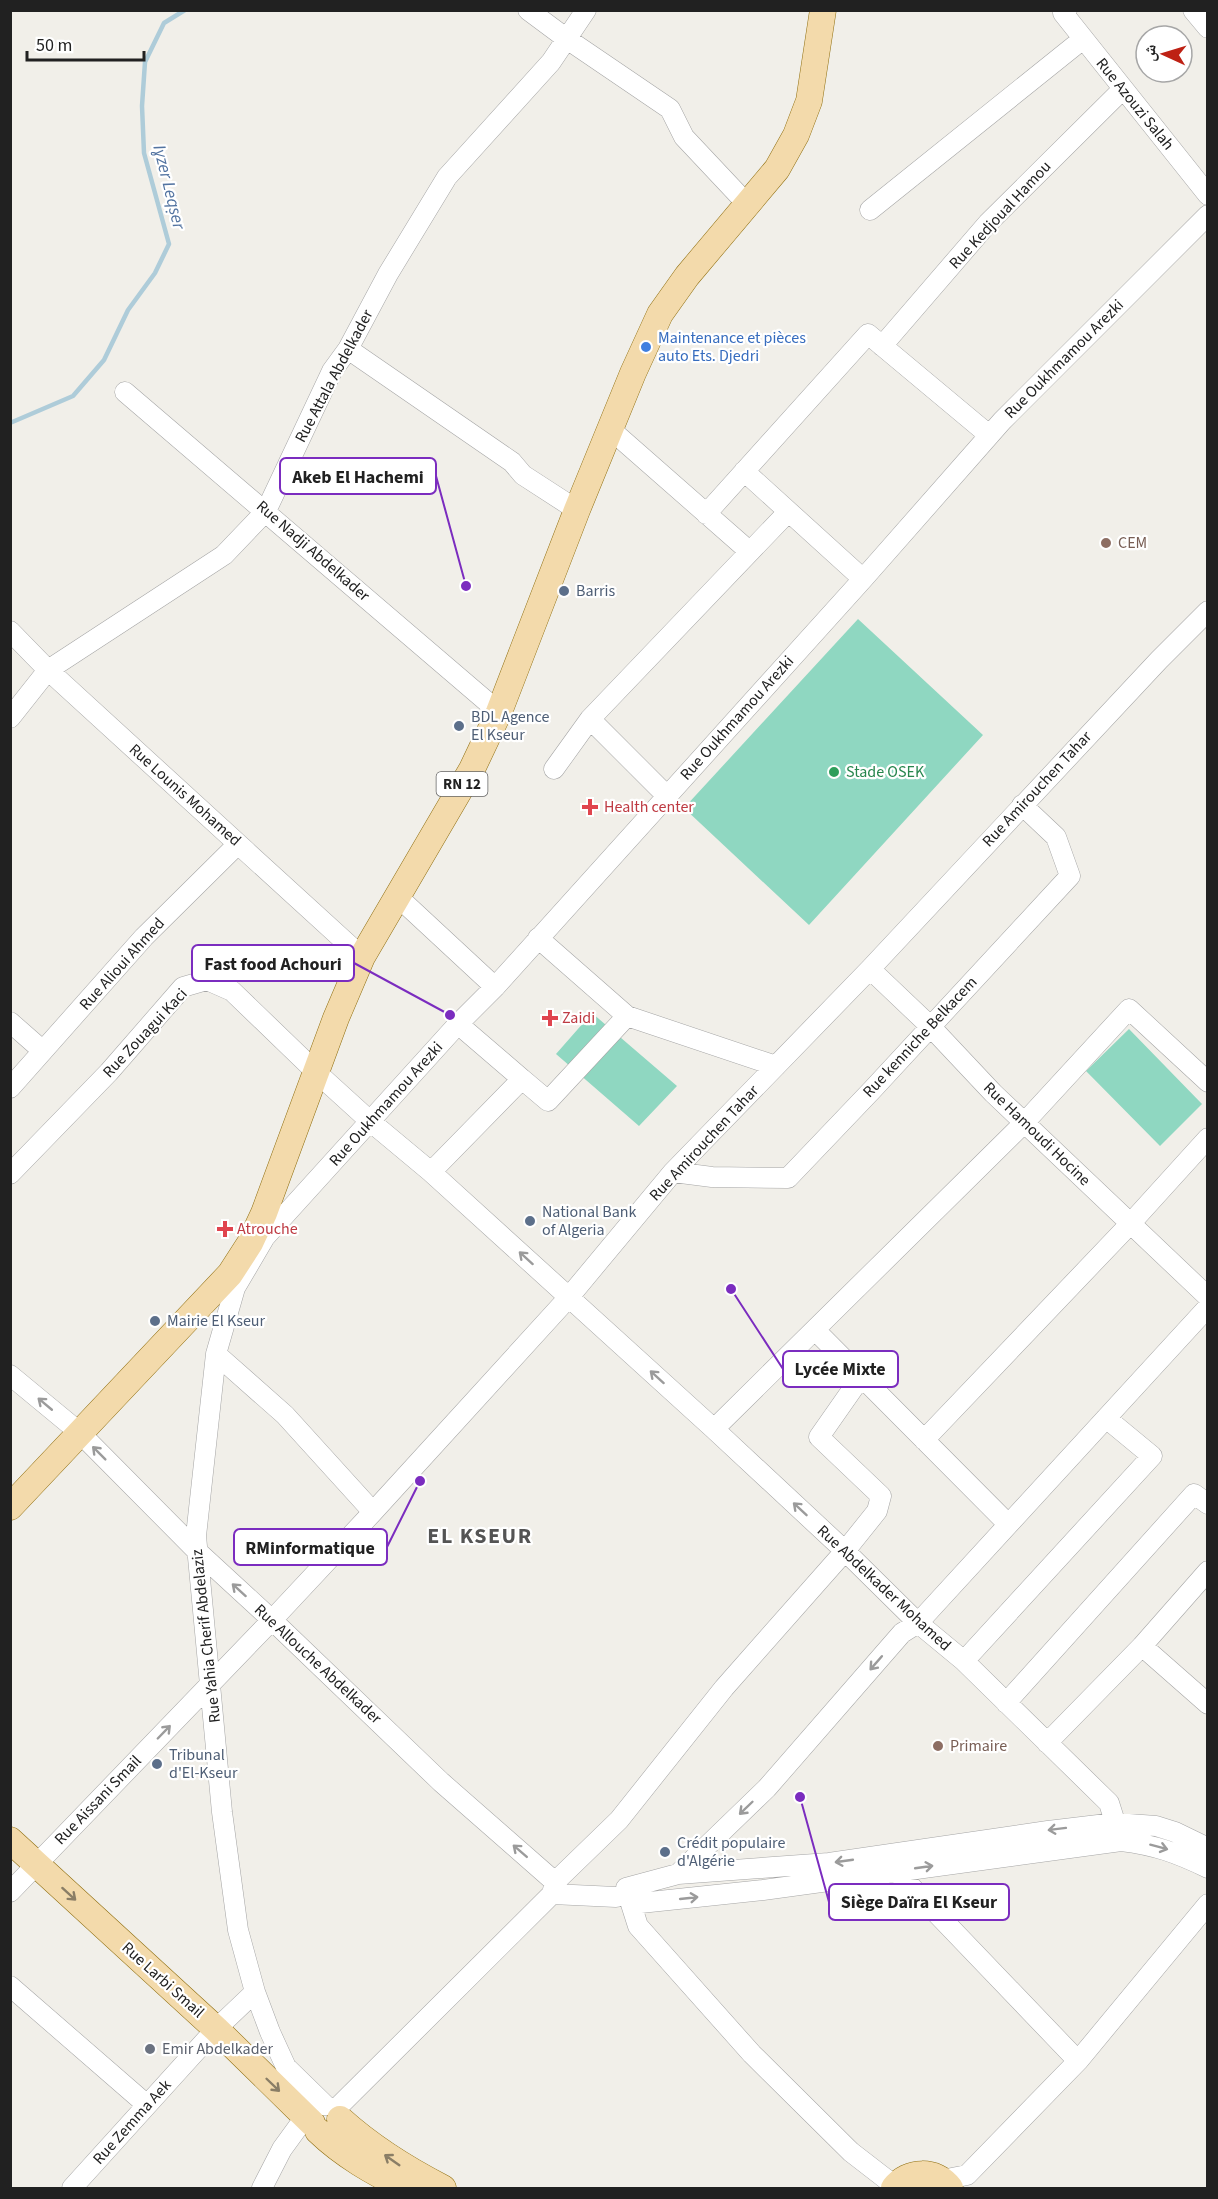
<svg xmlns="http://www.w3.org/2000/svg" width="1218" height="2199" font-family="'Source Sans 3','Noto Naskh Arabic',sans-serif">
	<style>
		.pitch { fill: #8fd7c1 }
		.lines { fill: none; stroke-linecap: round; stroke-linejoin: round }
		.stream { stroke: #aeccd9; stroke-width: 4.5 }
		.minor-casing { stroke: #a5a5a5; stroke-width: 21 }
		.major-casing { stroke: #8f6e0f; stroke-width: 27 }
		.minor { stroke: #fff; stroke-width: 20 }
		.major { stroke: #f3daab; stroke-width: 26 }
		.oneway { stroke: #9b9b9b }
		.oneway2 { stroke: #8a7e66 }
		.shop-dot { fill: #3f7fe0; stroke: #fff; stroke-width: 2 }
		.education-dot { fill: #8d6e63; stroke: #fff; stroke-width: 2 }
		.service-dot { fill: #5c6f8a; stroke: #fff; stroke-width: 2 }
		.leisure-dot { fill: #2e9e5b; stroke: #fff; stroke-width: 2 }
		.health-dot { fill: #e0444e; stroke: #fff; stroke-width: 2 }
		.worship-dot { fill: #6b7280; stroke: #fff; stroke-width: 2 }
		.labels { text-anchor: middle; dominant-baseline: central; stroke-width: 4.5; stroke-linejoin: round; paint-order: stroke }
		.shield { fill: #fff; stroke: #646464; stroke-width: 1.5 }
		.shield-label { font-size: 15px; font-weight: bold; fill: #212121 }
		.street-label { font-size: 16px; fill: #212121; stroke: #fff }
		.shop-label { font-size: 16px; fill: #366cbe; stroke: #fff; text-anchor: start }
		.education-label { font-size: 16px; fill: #785e54; stroke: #fff; text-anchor: start }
		.service-label { font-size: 16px; fill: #4e5e75; stroke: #fff; text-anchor: start }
		.leisure-label { font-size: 16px; fill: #27864d; stroke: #fff; text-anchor: start }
		.health-label { font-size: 16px; fill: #be3a42; stroke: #fff; text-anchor: start }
		.worship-label { font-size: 16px; fill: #5b616d; stroke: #fff; text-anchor: start }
		.water-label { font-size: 18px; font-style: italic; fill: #5374a1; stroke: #fff }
		.district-label { font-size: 22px; font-weight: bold; letter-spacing: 1.5px; fill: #545454; stroke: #fff }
		.leader { fill: none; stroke: #7b2cbf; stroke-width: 2 }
		.callout-dot { fill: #7b2cbf; stroke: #fff; stroke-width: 2 }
		.callout { fill: #fff; stroke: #7b2cbf; stroke-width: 2 }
		.callout-label { font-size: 18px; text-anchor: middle; font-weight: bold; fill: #212121 }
	</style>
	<rect width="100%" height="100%" fill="#f1efe9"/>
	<path class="pitch" d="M858,619L983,735L809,925L684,808Z
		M592,1013L677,1086L639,1126L556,1054Z
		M1129,1029L1202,1104L1160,1146L1086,1071Z"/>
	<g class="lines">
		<path class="stream" d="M10,423L73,396L104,360L128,310L155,273L169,244L144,153L142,106L145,62L164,23L185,10"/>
		<defs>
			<path id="minor" d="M528,10L567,39L670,109L684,137L747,204
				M1067,10L1063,13L1208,195
				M1193,10L1208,28
				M870,210L1083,39
				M882,346L988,223L1123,89
				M348,349L512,462L523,475L577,510
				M125,392L499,712
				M610,429L749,551
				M744,471L863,579
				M706,514L868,334L989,435
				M10,631L48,670L247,852
				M10,718L48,670L224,555L266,511L332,371L348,349L388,274L447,177L551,62L586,10
				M590,719L666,795
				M554,769L590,719L788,512
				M398,897L495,987
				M538,938L627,1016L776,1066
				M870,969L930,1026L993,1093L1208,1297
				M10,1022L43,1051
				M458,1024L522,1079
				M10,1088L144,937L238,844L362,957
				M431,1172L522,1079L548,1101L627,1016
				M673,1172L712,1177L788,1178L872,1090L1070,876L1056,837L1022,805
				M10,1174L109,1072L183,987L207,980L232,991L316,1072L371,1122L431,1172L714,1429L845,1551L918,1623L964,1661L1109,1803L1121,1841
				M815,1330L1008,1524
				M216,1354L285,1415L373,1512
				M10,1375L79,1432L197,1551L272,1620L441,1782L555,1882L552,1894
				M714,1429L1024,1123L1129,1009L1208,1082
				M924,1440L1130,1224L1208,1138
				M1142,1646L1208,1704
				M964,1661L1152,1456L1106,1418
				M1006,1703L1194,1494L1208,1504
				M1047,1743L1142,1646L1208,1571
				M896,1871L1078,2061
				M678,1874L767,1788L902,1633L918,1623L1208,1307
				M555,1882L619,1820L724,1688L845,1551L877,1511L881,1496L819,1437L861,1377
				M626,1888L678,1874L829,1863L1048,1831L1115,1823L1156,1826L1175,1832L1208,1848
				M10,1892L272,1620L373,1512L569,1297L673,1172L870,969L1159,660L1208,611
				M10,1986L147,2105
				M325,2105L286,2067L270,2032L255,1992L238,1930L222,1812L196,1536L216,1354L235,1288L265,1237L458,1024L495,987L863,579L1002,421L1208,215
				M336,2109L552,1894L616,1897
				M942,2180L967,2175L1078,2061L1208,1904
				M895,2186L851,2152L752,2054L638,1926L631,1904L763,1890L1121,1841C1155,1845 1177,1853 1208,1868
				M72,2188L216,2029L255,1992
				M262,2188L282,2149L306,2116L312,2118"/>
			<path id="major" d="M10,1507L230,1274L250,1243L264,1213L336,1018L362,957L472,769L499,712L577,510L633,373L660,314L687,276L777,169L796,135L809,101L823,10
				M10,1840L216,2029L312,2123
				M340,2119C372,2148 406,2169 443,2188
				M318,2131C344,2156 373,2172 405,2188
				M894,2188C908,2170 936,2169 950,2188"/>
		</defs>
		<use href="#minor" class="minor-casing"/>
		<use href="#major" class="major-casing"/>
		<use href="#minor" class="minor"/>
		<use href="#major" class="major"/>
	</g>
	<defs><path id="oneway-shaft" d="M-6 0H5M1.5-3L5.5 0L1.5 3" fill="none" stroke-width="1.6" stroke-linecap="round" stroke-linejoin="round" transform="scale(1.5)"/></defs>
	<g class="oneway">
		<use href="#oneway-shaft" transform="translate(526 1258) rotate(-138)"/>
		<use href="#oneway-shaft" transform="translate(657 1377) rotate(-138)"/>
		<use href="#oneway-shaft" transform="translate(45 1404) rotate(-140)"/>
		<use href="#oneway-shaft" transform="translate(99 1453) rotate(-135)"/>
		<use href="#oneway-shaft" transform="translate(800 1509) rotate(-137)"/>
		<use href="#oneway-shaft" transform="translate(239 1590) rotate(-138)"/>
		<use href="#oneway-shaft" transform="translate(876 1663) rotate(131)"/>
		<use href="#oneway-shaft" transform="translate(164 1732) rotate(-46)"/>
		<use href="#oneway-shaft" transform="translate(746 1808) rotate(136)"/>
		<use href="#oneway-shaft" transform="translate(1057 1829) rotate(173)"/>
		<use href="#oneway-shaft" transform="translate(1159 1847) rotate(15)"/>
		<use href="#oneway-shaft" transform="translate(520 1851) rotate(-139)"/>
		<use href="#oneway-shaft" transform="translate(844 1861) rotate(172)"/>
		<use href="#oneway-shaft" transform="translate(924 1867) rotate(-8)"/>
		<use href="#oneway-shaft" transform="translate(689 1898) rotate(-6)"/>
	</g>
	<g class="oneway2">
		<use href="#oneway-shaft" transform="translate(69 1894) rotate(42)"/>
		<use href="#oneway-shaft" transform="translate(273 2085) rotate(44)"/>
		<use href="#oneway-shaft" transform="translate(392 2160) rotate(-145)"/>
	</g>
	<circle class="shop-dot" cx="646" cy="347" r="6"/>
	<g class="education-dot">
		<circle cx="1106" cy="543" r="6"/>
		<circle cx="938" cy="1746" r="6"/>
	</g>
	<g class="service-dot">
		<circle cx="564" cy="591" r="6"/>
		<circle cx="459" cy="726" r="6"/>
		<circle cx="530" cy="1221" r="6"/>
		<circle cx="155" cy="1321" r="6"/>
		<circle cx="157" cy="1764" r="6"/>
		<circle cx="665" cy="1852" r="6"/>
	</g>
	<circle class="leisure-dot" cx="834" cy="772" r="6"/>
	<g class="health-dot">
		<path d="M587 798h6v6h6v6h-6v6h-6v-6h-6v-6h6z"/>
		<path d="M547 1009h6v6h6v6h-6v6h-6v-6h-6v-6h6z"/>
		<path d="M222 1220h6v6h6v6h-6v6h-6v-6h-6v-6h6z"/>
	</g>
	<circle class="worship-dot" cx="150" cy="2049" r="6"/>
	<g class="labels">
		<rect class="shield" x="436.5" y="772" width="51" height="24" rx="4.5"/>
		<g class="shield-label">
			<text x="462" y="784">RN 12</text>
		</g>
		<g class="street-label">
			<text transform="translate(1135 104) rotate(51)">Rue Azouzi Salah</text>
			<text transform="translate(1000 215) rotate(-47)">Rue Kedjoual Hamou</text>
			<text transform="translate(1064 359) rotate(-45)">Rue Oukhmamou Arezki</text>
			<text transform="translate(334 376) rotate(-62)">Rue Attala Abdelkader</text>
			<text transform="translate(313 551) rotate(41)">Rue Nadji Abdelkader</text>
			<text transform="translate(737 718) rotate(-48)">Rue Oukhmamou Arezki</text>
			<text transform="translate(1037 789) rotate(-47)">Rue Amirouchen Tahar</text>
			<text transform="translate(185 795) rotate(42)">Rue Lounis Mohamed</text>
			<text transform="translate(122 964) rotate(-48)">Rue Alioui Ahmed</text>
			<text transform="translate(145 1033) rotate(-47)">Rue Zouagui Kaci</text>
			<text transform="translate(920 1037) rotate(-47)">Rue kenniche Belkacem</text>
			<text transform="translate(386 1104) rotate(-48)">Rue Oukhmamou Arezki</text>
			<text transform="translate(1037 1134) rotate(44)">Rue Hamoudi Hocine</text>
			<text transform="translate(704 1143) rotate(-47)">Rue Amirouchen Tahar</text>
			<text transform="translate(884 1588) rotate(43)">Rue Abdelkader Mohamed</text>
			<text transform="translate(206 1636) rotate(-96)">Rue Yahia Cherif Abdelaziz</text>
			<text transform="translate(318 1664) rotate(43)">Rue Allouche Abdelkader</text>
			<text transform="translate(98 1800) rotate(-46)">Rue Aissani Smail</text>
			<text transform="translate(163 1980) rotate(42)">Rue Larbi Smail</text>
			<text transform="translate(132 2122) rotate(-48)">Rue Zemma Aek</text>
		</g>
		<g class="shop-label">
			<text x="658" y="338">Maintenance et pièces<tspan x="658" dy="18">auto Ets. Djedri</tspan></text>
		</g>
		<g class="education-label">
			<text x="1118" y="543">CEM</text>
			<text x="950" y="1746">Primaire</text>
		</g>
		<g class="service-label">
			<text x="576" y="591">Barris</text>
			<text x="471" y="717">BDL Agence<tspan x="471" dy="18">El Kseur</tspan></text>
			<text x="542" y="1212">National Bank<tspan x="542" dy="18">of Algeria</tspan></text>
			<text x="167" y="1321">Mairie El Kseur</text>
			<text x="169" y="1755">Tribunal<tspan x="169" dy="18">d'El-Kseur</tspan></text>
			<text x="677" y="1843">Crédit populaire<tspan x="677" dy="18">d'Algérie</tspan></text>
		</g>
		<g class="leisure-label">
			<text x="846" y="772">Stade OSEK</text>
		</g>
		<g class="health-label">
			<text x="604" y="807">Health center</text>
			<text x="562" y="1018">Zaidi</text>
			<text x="237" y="1229">Atrouche</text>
		</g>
		<g class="worship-label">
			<text x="162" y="2049">Emir Abdelkader</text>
		</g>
		<g class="water-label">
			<text transform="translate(169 187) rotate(76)">Iɣzer Leqṣer</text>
		</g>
		<g class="district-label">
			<text x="480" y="1536">EL KSEUR</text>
		</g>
	</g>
	<path class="leader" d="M466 586L436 476M450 1015L354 963M731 1289L783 1369M420 1481L387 1547M800 1797L829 1902"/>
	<g class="callout-dot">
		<circle cx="466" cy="586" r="6"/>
		<circle cx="450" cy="1015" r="6"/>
		<circle cx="731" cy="1289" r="6"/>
		<circle cx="420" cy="1481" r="6"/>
		<circle cx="800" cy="1797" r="6"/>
	</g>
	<g class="callout">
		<rect x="280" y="458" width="156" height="36" rx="6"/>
		<rect x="192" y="945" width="162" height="36" rx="6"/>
		<rect x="783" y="1351" width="115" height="36" rx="6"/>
		<rect x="234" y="1529" width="153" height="36" rx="6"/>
		<rect x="829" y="1884" width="180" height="36" rx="6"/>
	</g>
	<g class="callout-label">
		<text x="358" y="483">Akeb El Hachemi</text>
		<text x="273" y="970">Fast food Achouri</text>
		<text x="840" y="1375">Lycée Mixte</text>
		<text x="310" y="1554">RMinformatique</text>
		<text x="919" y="1908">Siège Daïra El Kseur</text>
	</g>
	<rect width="1218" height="2199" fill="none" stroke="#212121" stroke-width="24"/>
	<g transform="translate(1164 54) rotate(274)"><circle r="28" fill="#ffffff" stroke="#a6a6a6" stroke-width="1.5"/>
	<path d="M0-4.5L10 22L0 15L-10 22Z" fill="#be2114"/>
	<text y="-9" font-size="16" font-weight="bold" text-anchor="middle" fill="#212121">ش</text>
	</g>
	<path d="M27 51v9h117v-9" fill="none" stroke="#212121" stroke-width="3"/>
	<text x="36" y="51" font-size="18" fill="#212121" stroke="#ffffff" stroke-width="4.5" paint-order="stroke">50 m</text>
</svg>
